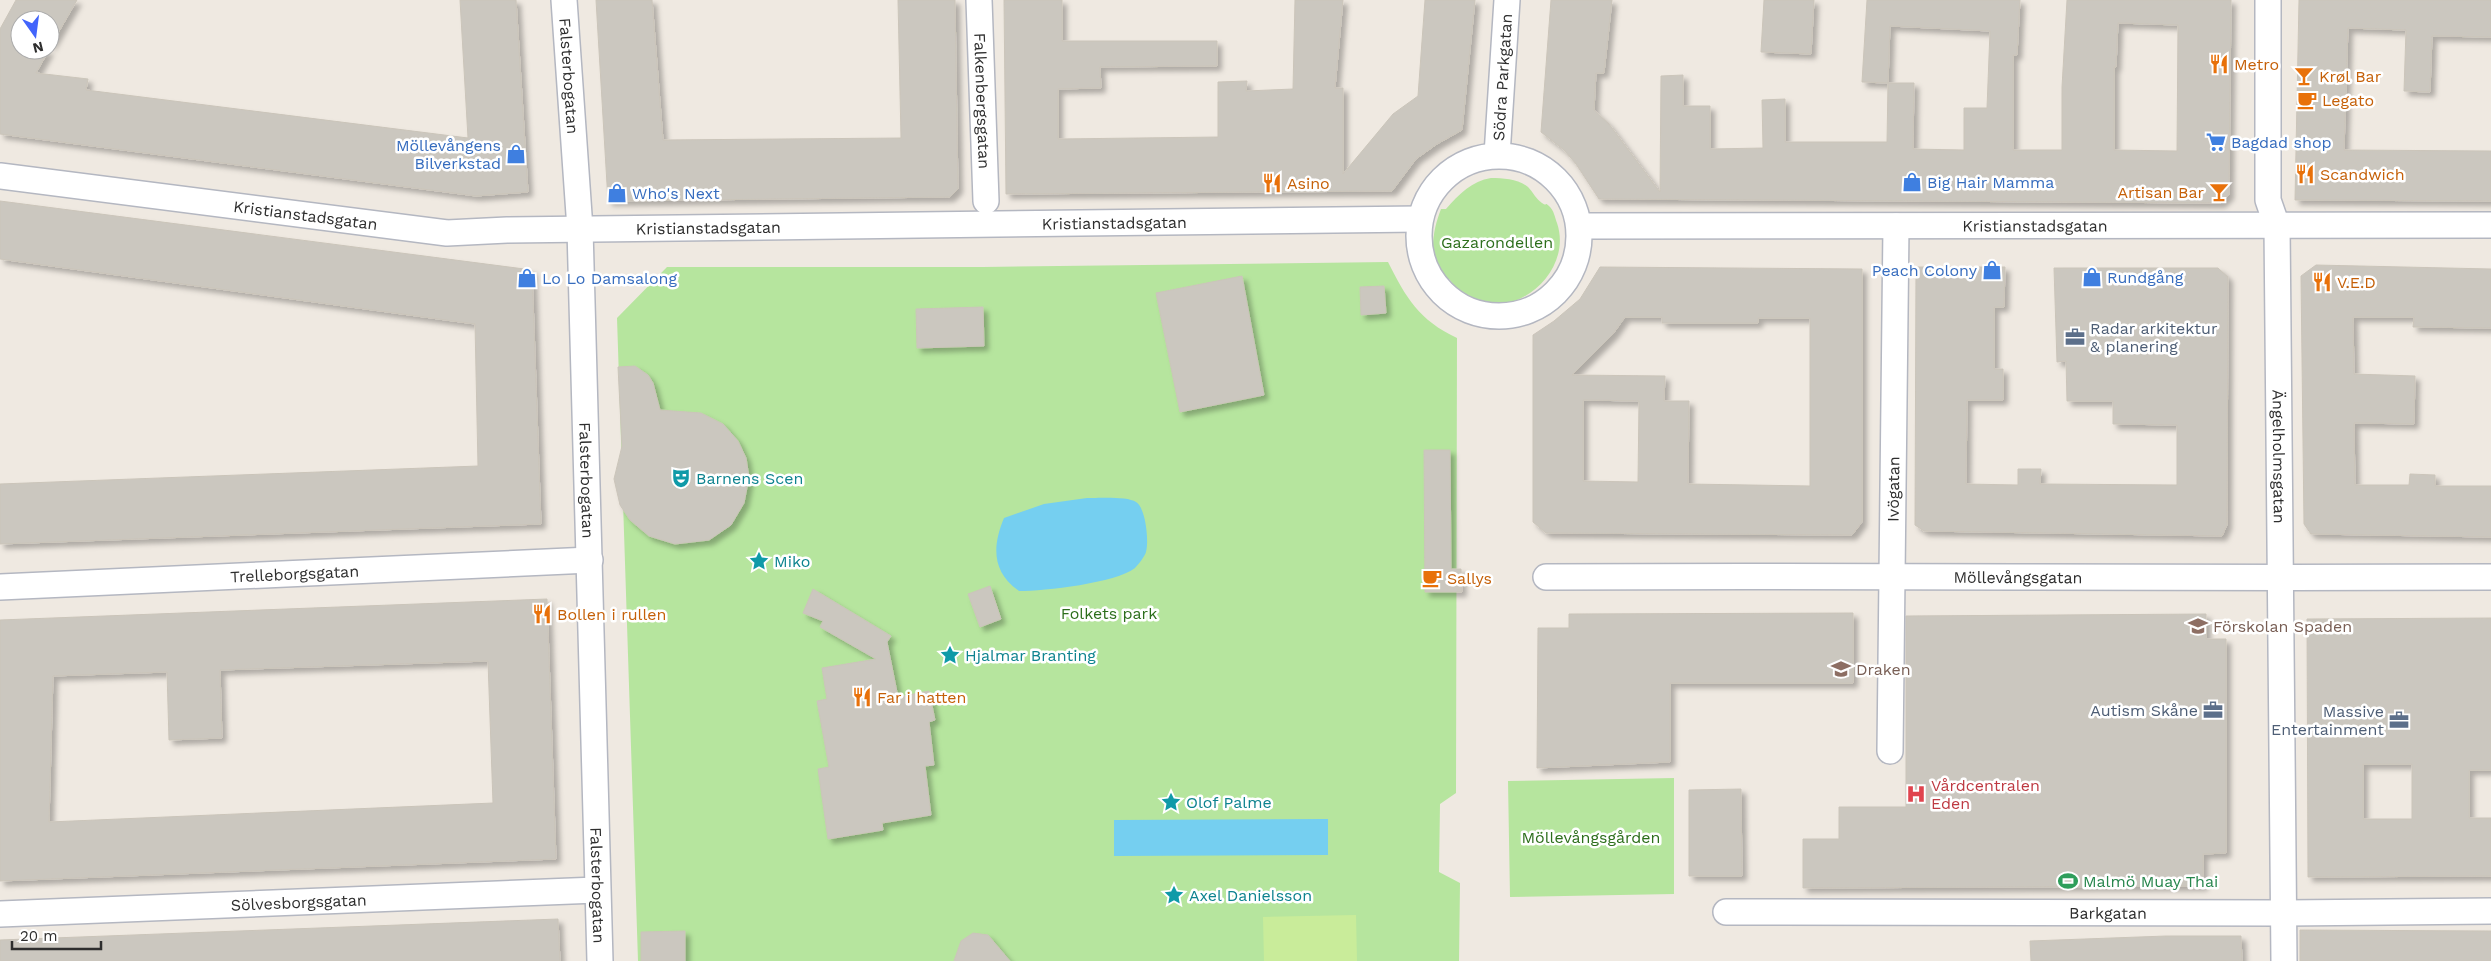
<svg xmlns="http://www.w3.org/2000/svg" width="2491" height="961" font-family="'Work Sans',sans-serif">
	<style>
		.green { fill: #b6e59e }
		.pitch { fill: #c9ec9a }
		.water { fill: #75cff0 }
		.building { fill: #cbc7bf; stroke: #cbc5ba; fill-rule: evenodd; filter: url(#shadow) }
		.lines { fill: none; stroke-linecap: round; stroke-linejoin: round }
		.street-casing { stroke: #b4b7c1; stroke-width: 28 }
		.street { stroke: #fff; stroke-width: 25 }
		.labels { text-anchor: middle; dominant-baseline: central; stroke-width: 5; stroke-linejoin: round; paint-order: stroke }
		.food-label { font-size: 16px; fill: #c56008; stroke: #fff; text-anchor: start }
		.street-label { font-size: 16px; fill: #2e2e2e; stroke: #fff }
		.shop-label { font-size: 16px; fill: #366cbe; stroke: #fff; text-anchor: start }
		.park-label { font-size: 16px; fill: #2c6e1b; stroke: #fff }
		.service-label { font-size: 16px; fill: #4e5e75; stroke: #fff; text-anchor: end }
		.culture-label { font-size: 16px; fill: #0d838f; stroke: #fff; text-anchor: start }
		.education-label { font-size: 16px; fill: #785e54; stroke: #fff; text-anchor: start }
		.health-label { font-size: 16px; fill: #be3a42; stroke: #fff; text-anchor: start }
		.leisure-label { font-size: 16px; fill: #27864d; stroke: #fff; text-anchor: start }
	</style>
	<defs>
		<filter id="shadow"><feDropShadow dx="4.5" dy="4.5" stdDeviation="2.5" flood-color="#0004"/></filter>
	</defs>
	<rect width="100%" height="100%" fill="#efe9e1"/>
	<path class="green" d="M1491,178C1504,178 1518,179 1528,187C1533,192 1536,199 1542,203C1548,207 1544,201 1549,206C1554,210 1555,218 1557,223C1573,270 1519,319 1474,301C1466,298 1454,286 1449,279L1446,281C1427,262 1432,232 1441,209H1446C1459,194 1472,181 1491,178Z
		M1388,262C1406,298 1419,320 1457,338L1456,793L1440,804L1439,872L1460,883L1459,961H638L617,318L667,267H983Z
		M1674,778V894L1510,897L1508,781Z"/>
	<path class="pitch" d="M1356,915L1357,961H1264L1263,917Z"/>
	<path class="water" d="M1087,498C1098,498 1128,496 1136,502C1146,508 1149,542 1146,552C1145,556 1138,565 1135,568C1116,583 1045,591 1019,591C992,572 992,547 1004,518L1044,504Z
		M1328,819V855L1114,856V820Z"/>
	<path class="building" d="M16,0H77L50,47V20H20V50H49L36,73L88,79L86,90L468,138L460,0H516L528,192L476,196L0,134V29Z
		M596,0H652L663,140L901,138L898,0H955L958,189L950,197L608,201Z
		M1004,0H1062V41H1217V66L1100,67L1101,88L1058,89V139L1218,137V82L1247,81L1246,91L1293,89L1295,0H1343L1335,88H1343V174L1393,114L1418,96L1425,0H1475L1462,130L1437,144L1416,159L1392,191L1006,194Z
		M1551,0H1612L1604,73H1596L1594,110L1609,124L1660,192L1661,76L1683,75V106H1710V149L1763,148L1762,100L1785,99V142H1887L1888,83L1862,82L1867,0H2020L2017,55H2013V150H2062V87L2067,0H2231L2229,195L2221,203L1599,199L1576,164L1564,150L1541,132ZM2118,23L2178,25L2177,151L2114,150V67H2116ZM1890,26L1990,31L1987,108H1964V150L1913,149L1914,83H1888Z
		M1764,0H1814L1811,54L1761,52Z
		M2299,0H2491V37L2432,36L2430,92L2404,91L2406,30L2348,28L2344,150L2491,151V201L2295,200Z
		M0,201L532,270L541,524L0,544V484L478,466L475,324L0,259Z
		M2316,265L2491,269V328L2413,327L2414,317H2353L2354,374L2415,376L2414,424L2354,423L2355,485H2409L2410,474L2435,475V486H2491V537L2311,534L2304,524L2301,276Z
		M1600,267L1862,269V522L1852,535L1546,533L1533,522V335L1554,321L1580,299ZM1625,317H1662V323H1758V318H1810V486L1688,484L1689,401H1664L1665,376L1572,375L1613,334ZM1583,400L1639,401L1638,482L1583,481Z
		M1916,267H2005L2004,307H1994V369H2003V400H1967L1966,484L2018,485V469H2041L2040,484L2177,485V425L2113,424V401H2067L2066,361L2057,362L2054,268H2218L2228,277L2227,525L2222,536L1924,531L1915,525Z
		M1242,276L1264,395L1180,412L1156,293Z
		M1384,286L1386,313L1361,315L1360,287Z
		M983,307L984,346L917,348L916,309Z
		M635,366L648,375L653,383L660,410L701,413L723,424L738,441L746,458L749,477L744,503L731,525L709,540L675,544L649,536L630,520L620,505L614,479L622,446L618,367Z
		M1424,450H1450L1451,569H1461L1462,592H1425Z
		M990,586L1001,619L980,627L968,594Z
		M813,589L891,636L887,642L898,697L929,691L935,720L929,722L934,765L925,766L931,815L882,823L883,830L828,839L818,769L829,767L817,701L827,699L822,668L876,659L820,627L823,621L803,613Z
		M547,599L556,859L0,881V620ZM488,661L493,803L49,822L53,676L167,672L169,740L222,738L220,670Z
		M1853,613V683H1670V762L1537,768L1538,628H1569V614Z
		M2206,614V639H2226V853L2203,854V886L1803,888V839H1839V807H1906V616Z
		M2491,618V770H2469V818H2491V876L2308,877L2307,619ZM2363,764H2412V819H2363Z
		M1741,789L1742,876H1689V790Z
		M558,919L560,961H0V940Z
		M2300,930L2491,931V961H2300Z
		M685,931V961H641V932Z
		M973,933L988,935L1010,961H954L961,941Z
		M2166,936H2241L2242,961H2031L2030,941Z"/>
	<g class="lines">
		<defs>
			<g id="street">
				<path id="s1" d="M564,0L580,229L600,961"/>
				<path id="s2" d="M979,0L986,201"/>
				<path id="s3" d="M2268,0V200L2277,226L2284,961"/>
				<path id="s4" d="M1497,155L1507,0"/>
				<circle cx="1499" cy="236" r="80"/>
				<path id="s5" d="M0,176L447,233L507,230L1420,219"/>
				<path id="s6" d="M1579,226L2491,225"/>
				<path id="s7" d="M1546,577C1861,575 2176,579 2491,577"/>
				<path id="s8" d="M0,587L590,560"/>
				<path id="s9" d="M1890,751L1896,226"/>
				<path id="s10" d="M1726,912L2284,913L2491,911"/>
				<path id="s11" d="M0,914L597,890"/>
			</g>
		</defs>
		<use href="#street" class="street-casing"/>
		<use href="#street" class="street"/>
	</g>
	<defs>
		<symbol id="restaurant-bare" viewBox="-9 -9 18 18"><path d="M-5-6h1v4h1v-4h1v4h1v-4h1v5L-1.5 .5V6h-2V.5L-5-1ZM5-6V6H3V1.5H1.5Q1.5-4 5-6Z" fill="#e8710a" stroke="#fff" stroke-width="2.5" paint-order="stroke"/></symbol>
		<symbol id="bar-bare" viewBox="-9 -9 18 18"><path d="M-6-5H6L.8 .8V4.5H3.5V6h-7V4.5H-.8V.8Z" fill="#e8710a" stroke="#fff" stroke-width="2.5" paint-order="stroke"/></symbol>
		<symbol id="cafe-bare" viewBox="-9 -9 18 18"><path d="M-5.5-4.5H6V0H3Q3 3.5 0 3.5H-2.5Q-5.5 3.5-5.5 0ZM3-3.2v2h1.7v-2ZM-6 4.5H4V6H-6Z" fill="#e8710a" stroke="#fff" stroke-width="2.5" paint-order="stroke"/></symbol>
		<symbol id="supermarket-bare" viewBox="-9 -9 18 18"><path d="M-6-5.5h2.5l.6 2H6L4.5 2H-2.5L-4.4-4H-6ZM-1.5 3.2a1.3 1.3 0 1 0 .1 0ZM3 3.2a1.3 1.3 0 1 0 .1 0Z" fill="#3f7fe0" stroke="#fff" stroke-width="2.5" paint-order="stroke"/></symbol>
		<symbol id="shop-bare" viewBox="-9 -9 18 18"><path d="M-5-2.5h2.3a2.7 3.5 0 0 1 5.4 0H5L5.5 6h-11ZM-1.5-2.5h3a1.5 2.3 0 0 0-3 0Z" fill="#3f7fe0" stroke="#fff" stroke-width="2.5" paint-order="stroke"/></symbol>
		<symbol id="office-bare" viewBox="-9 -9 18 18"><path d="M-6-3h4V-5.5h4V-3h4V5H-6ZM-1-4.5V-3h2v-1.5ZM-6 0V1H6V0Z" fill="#5c6f8a" stroke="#fff" stroke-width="2.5" paint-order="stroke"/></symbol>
		<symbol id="theatre-bare" viewBox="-9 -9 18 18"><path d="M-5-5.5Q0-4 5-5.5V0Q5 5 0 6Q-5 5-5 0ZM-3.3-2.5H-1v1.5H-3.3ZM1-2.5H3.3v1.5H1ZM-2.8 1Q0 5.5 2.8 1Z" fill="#0f9aa8" stroke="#fff" stroke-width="2.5" paint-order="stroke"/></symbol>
		<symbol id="sight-bare" viewBox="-9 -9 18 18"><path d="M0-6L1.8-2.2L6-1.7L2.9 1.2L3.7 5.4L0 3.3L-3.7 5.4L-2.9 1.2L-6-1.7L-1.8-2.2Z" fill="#0f9aa8" stroke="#fff" stroke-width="2.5" paint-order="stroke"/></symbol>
		<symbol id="school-bare" viewBox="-9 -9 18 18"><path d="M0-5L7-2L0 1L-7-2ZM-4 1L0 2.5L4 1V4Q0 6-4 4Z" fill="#8d6e63" stroke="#fff" stroke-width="2.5" paint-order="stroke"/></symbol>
		<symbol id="hospital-bare" viewBox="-9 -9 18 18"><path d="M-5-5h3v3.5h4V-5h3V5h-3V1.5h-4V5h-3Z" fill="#e0444e" stroke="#fff" stroke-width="2.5" paint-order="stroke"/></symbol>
		<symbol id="stadium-bare" viewBox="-9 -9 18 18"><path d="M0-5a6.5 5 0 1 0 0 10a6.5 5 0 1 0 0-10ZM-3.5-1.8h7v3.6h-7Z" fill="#2e9e5b" stroke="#fff" stroke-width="2.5" paint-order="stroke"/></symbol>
	</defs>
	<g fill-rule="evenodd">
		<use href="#restaurant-bare" x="2205" y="50" width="28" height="28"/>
		<use href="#bar-bare" x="2290" y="62" width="28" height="28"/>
		<use href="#cafe-bare" x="2293" y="86" width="28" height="28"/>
		<use href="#supermarket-bare" x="2202" y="128" width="28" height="28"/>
		<use href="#shop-bare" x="502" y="140" width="28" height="28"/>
		<use href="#restaurant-bare" x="2291" y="160" width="28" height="28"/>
		<use href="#shop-bare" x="1898" y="168" width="28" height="28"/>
		<use href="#restaurant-bare" x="1258" y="169" width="28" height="28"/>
		<use href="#bar-bare" x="2205" y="178" width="28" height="28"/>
		<use href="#shop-bare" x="603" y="179" width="28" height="28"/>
		<use href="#shop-bare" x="1978" y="256" width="28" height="28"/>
		<use href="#shop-bare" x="2078" y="263" width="28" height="28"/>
		<use href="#shop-bare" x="513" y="264" width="28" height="28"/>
		<use href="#restaurant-bare" x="2308" y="268" width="28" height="28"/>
		<use href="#office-bare" x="2061" y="323" width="28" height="28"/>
		<use href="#theatre-bare" x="667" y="464" width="28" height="28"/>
		<use href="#sight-bare" x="745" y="547" width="28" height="28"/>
		<use href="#cafe-bare" x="1418" y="564" width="28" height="28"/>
		<use href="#restaurant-bare" x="528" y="600" width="28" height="28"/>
		<use href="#school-bare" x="2184" y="612" width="28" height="28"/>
		<use href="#sight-bare" x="936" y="641" width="28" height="28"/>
		<use href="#school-bare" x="1827" y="655" width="28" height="28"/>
		<use href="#restaurant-bare" x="848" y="683" width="28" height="28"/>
		<use href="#office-bare" x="2199" y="696" width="28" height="28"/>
		<use href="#office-bare" x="2385" y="706" width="28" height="28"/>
		<use href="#hospital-bare" x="1902" y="780" width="28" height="28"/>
		<use href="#sight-bare" x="1157" y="788" width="28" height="28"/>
		<use href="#stadium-bare" x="2054" y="867" width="28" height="28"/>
		<use href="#sight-bare" x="1160" y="881" width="28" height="28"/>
	</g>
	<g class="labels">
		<g class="food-label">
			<text x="2234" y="64">Metro</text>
			<text x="2319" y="76">Krøl Bar</text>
			<text x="2322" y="100">Legato</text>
			<text x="2320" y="174">Scandwich</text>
			<text x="1287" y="183">Asino</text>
			<text x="2204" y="192" text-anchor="end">Artisan Bar</text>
			<text x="2337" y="282">V.E.D</text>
			<text x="1447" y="578">Sallys</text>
			<text x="557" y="614">Bollen i rullen</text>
			<text x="877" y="697">Far i hatten</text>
		</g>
		<g class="street-label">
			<text stroke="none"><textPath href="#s1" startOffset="76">Falsterbogatan</textPath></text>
			<text stroke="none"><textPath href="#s4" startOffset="78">Södra Parkgatan</textPath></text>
			<text stroke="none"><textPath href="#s2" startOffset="101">Falkenbergsgatan</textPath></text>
			<text stroke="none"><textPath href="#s5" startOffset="308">Kristianstadsgatan</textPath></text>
			<text stroke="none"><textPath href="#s5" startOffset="1118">Kristianstadsgatan</textPath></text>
			<text stroke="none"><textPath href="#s6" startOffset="456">Kristianstadsgatan</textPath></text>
			<text stroke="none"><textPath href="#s5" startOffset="712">Kristianstadsgatan</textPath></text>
			<text stroke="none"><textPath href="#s3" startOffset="458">Ängelholmsgatan</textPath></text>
			<text stroke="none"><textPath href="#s1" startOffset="481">Falsterbogatan</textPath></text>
			<text stroke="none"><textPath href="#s9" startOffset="262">Ivögatan</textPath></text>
			<text stroke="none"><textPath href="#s8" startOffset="295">Trelleborgsgatan</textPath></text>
			<text stroke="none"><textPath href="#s7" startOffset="472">Möllevångsgatan</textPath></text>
			<text stroke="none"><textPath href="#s1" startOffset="886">Falsterbogatan</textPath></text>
			<text stroke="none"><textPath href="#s11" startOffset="299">Sölvesborgsgatan</textPath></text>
			<text stroke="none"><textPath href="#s10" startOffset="382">Barkgatan</textPath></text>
		</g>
		<g class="shop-label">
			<text x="2231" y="142">Bagdad shop</text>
			<text x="501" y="145" text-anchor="end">Möllevångens<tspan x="501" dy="18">Bilverkstad</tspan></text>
			<text x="1927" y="182">Big Hair Mamma</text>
			<text x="632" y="193">Who's Next</text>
			<text x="1977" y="270" text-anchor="end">Peach Colony</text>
			<text x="2107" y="277">Rundgång</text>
			<text x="542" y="278">Lo Lo Damsalong</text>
		</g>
		<g class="park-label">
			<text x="1497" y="242">Gazarondellen</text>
			<text x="1109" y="613">Folkets park</text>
			<text x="1591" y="837">Möllevångsgården</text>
		</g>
		<g class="service-label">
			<text x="2090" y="328" text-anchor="start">Radar arkitektur<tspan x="2090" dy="18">&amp; planering</tspan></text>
			<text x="2198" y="710">Autism Skåne</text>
			<text x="2384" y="711">Massive<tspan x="2384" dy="18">Entertainment</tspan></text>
		</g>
		<g class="culture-label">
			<text x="696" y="478">Barnens Scen</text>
			<text x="774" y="561">Miko</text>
			<text x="965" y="655">Hjalmar Branting</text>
			<text x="1186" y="802">Olof Palme</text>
			<text x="1189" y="895">Axel Danielsson</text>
		</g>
		<g class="education-label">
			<text x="2213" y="626">Förskolan Spaden</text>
			<text x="1856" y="669">Draken</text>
		</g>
		<g class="health-label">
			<text x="1931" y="785">Vårdcentralen<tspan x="1931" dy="18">Eden</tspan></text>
		</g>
		<g class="leisure-label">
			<text x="2083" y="881">Malmö Muay Thai</text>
		</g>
	</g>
	<g transform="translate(35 35) rotate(166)"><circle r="24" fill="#ffffff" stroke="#ababab"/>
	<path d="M0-4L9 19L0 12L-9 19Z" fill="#4264fb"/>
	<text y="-8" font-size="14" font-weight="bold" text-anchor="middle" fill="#2e2e2e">N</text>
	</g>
	<path d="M12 941v8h89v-8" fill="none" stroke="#2e2e2e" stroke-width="2.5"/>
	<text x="20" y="941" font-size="15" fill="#2e2e2e" stroke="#ffffff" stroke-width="4" paint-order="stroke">20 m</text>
</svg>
